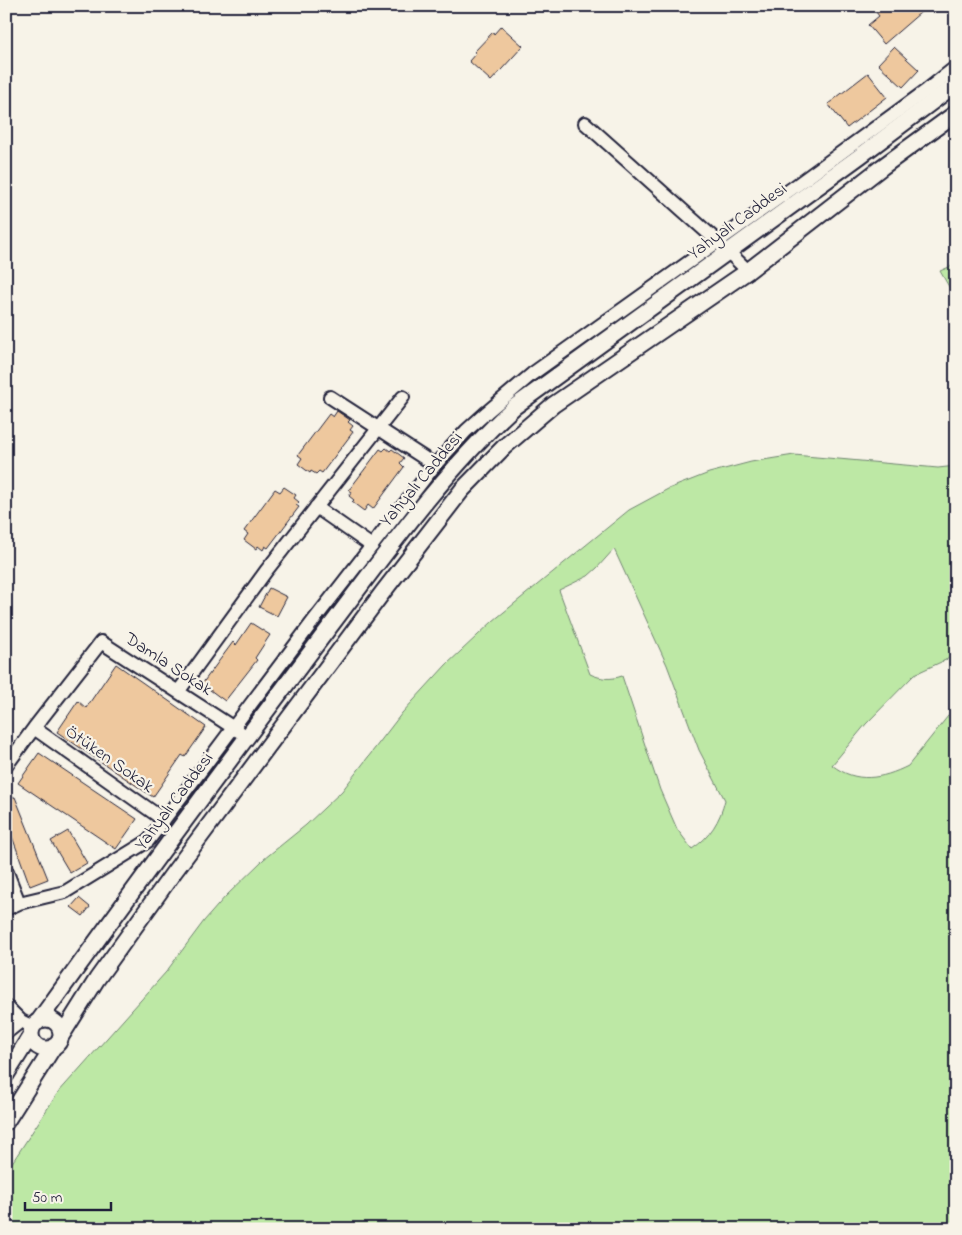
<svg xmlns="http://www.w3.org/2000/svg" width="962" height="1235" font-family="'Indie Flower',sans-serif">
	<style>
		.green { fill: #bde8a5; stroke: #708570; fill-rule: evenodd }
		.building { fill: #eec89e; stroke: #22223b }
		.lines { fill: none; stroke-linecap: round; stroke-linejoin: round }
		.minor-casing { stroke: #22223b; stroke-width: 16 }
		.major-casing { stroke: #22223b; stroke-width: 19 }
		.minor { stroke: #f7f3e8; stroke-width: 12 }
		.major { stroke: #f7f3e8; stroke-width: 15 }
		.labels { text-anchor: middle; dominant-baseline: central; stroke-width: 4.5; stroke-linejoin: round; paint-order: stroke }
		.street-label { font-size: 18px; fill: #22223b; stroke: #f7f3e8 }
	</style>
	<rect width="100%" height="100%" fill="#f7f3e8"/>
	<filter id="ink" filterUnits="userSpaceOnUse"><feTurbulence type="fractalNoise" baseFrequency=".02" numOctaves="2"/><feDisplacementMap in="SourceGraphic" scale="10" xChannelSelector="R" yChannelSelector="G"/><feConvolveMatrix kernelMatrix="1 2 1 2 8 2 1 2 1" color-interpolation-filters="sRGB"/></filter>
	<g filter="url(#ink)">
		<path class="green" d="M956,264V299L940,271Z
			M794,455L938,468L956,466V654L952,657L915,674L866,724L832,765C856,784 882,779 908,766L956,706V1229H6V1172L57,1094L166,972L204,921L225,897L264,859L306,825L342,791L402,713L446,665L493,621L629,510L668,489L709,473L751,462ZM614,549L667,665L699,750L725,800C720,821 710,837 692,849L677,829L660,790L622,676C611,680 601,679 590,674L559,590L588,576L597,568Z"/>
		<path class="building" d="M883,6H928L884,44L868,25L879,16L876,12Z
			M501,26L523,46L491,81L469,61L476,53L474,52L493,32L494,34Z
			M894,47L919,70L903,87L878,64Z
			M868,73L887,97L847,128L828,104Z
			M337,411L350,420L348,422L353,426L350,430L353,432L322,473L319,471L316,474L311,471L310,473L298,464L302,458L298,455L329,414L333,417Z
			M386,448L390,451L392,449L404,458L400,463L404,467L373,509L368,505L364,511L352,502L354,500L349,496L352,492L349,490L380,449L383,451Z
			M284,487L296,495L294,498L299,502L296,505L299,507L268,548L265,546L263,550L258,546L256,549L244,540L248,534L244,531L275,489L280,492Z
			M269,588L287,597L277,616L259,607Z
			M251,623L270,635L255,658L257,660L225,701L202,684L233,642L236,645Z
			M116,664L206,727L185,757L182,755L153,797L57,732L78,701L86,708Z
			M39,753L137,819L116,849L18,783Z
			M15,797L48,879L30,886L6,820V799Z
			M68,831L87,863L70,873L51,841Z
			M79,898L90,907L83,916L71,907Z"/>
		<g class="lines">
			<defs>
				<path id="minor" d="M585,123L717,241L748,271
					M330,397L435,465
					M316,507L372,546
					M178,692L266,571L403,397
					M34,728L164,820
					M6,766L34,728L101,642L240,732
					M6,870L19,903
					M6,909L19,903L65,892L148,841L314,620L435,465L466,431L487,412L532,374L797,185L927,90L956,67
					M6,1006L21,1021
					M6,1033L21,1021L33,1027"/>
				<path id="major" d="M31 1034a15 15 0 1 1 30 0a15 15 0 1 1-30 0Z
					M38,1022C130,894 224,767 319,641C381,560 439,476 514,407L860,156L956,84
					M60,1038L97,979L174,872L383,592L462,490L504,447L553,405L748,271L882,167L956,113
					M6,1075L31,1035
					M6,1122L54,1046"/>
			</defs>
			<use href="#minor" class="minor-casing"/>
			<use href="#major" class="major-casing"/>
			<use href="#minor" class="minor"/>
			<use href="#major" class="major"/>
		</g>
	</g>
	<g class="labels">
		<g class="street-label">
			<text transform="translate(738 222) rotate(-36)">Yahyalı Caddesi</text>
			<text transform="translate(422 480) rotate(-50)">Yahyalı Caddesi</text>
			<text transform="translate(168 665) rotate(33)">Damla Sokak</text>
			<text transform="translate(109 760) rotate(35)">Ötüken Sokak</text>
			<text transform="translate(175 802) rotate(-53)">Yahyalı Caddesi</text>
		</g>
	</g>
	<rect width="962" height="1235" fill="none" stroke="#f7f3e8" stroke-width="25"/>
	<rect x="12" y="12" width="937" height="1210" fill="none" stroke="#22223b" stroke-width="2" filter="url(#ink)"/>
	<path d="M25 1202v8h86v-8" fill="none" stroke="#22223b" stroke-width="2.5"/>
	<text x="32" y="1202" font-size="15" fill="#22223b" stroke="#f7f3e8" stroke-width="4" paint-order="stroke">50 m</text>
</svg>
